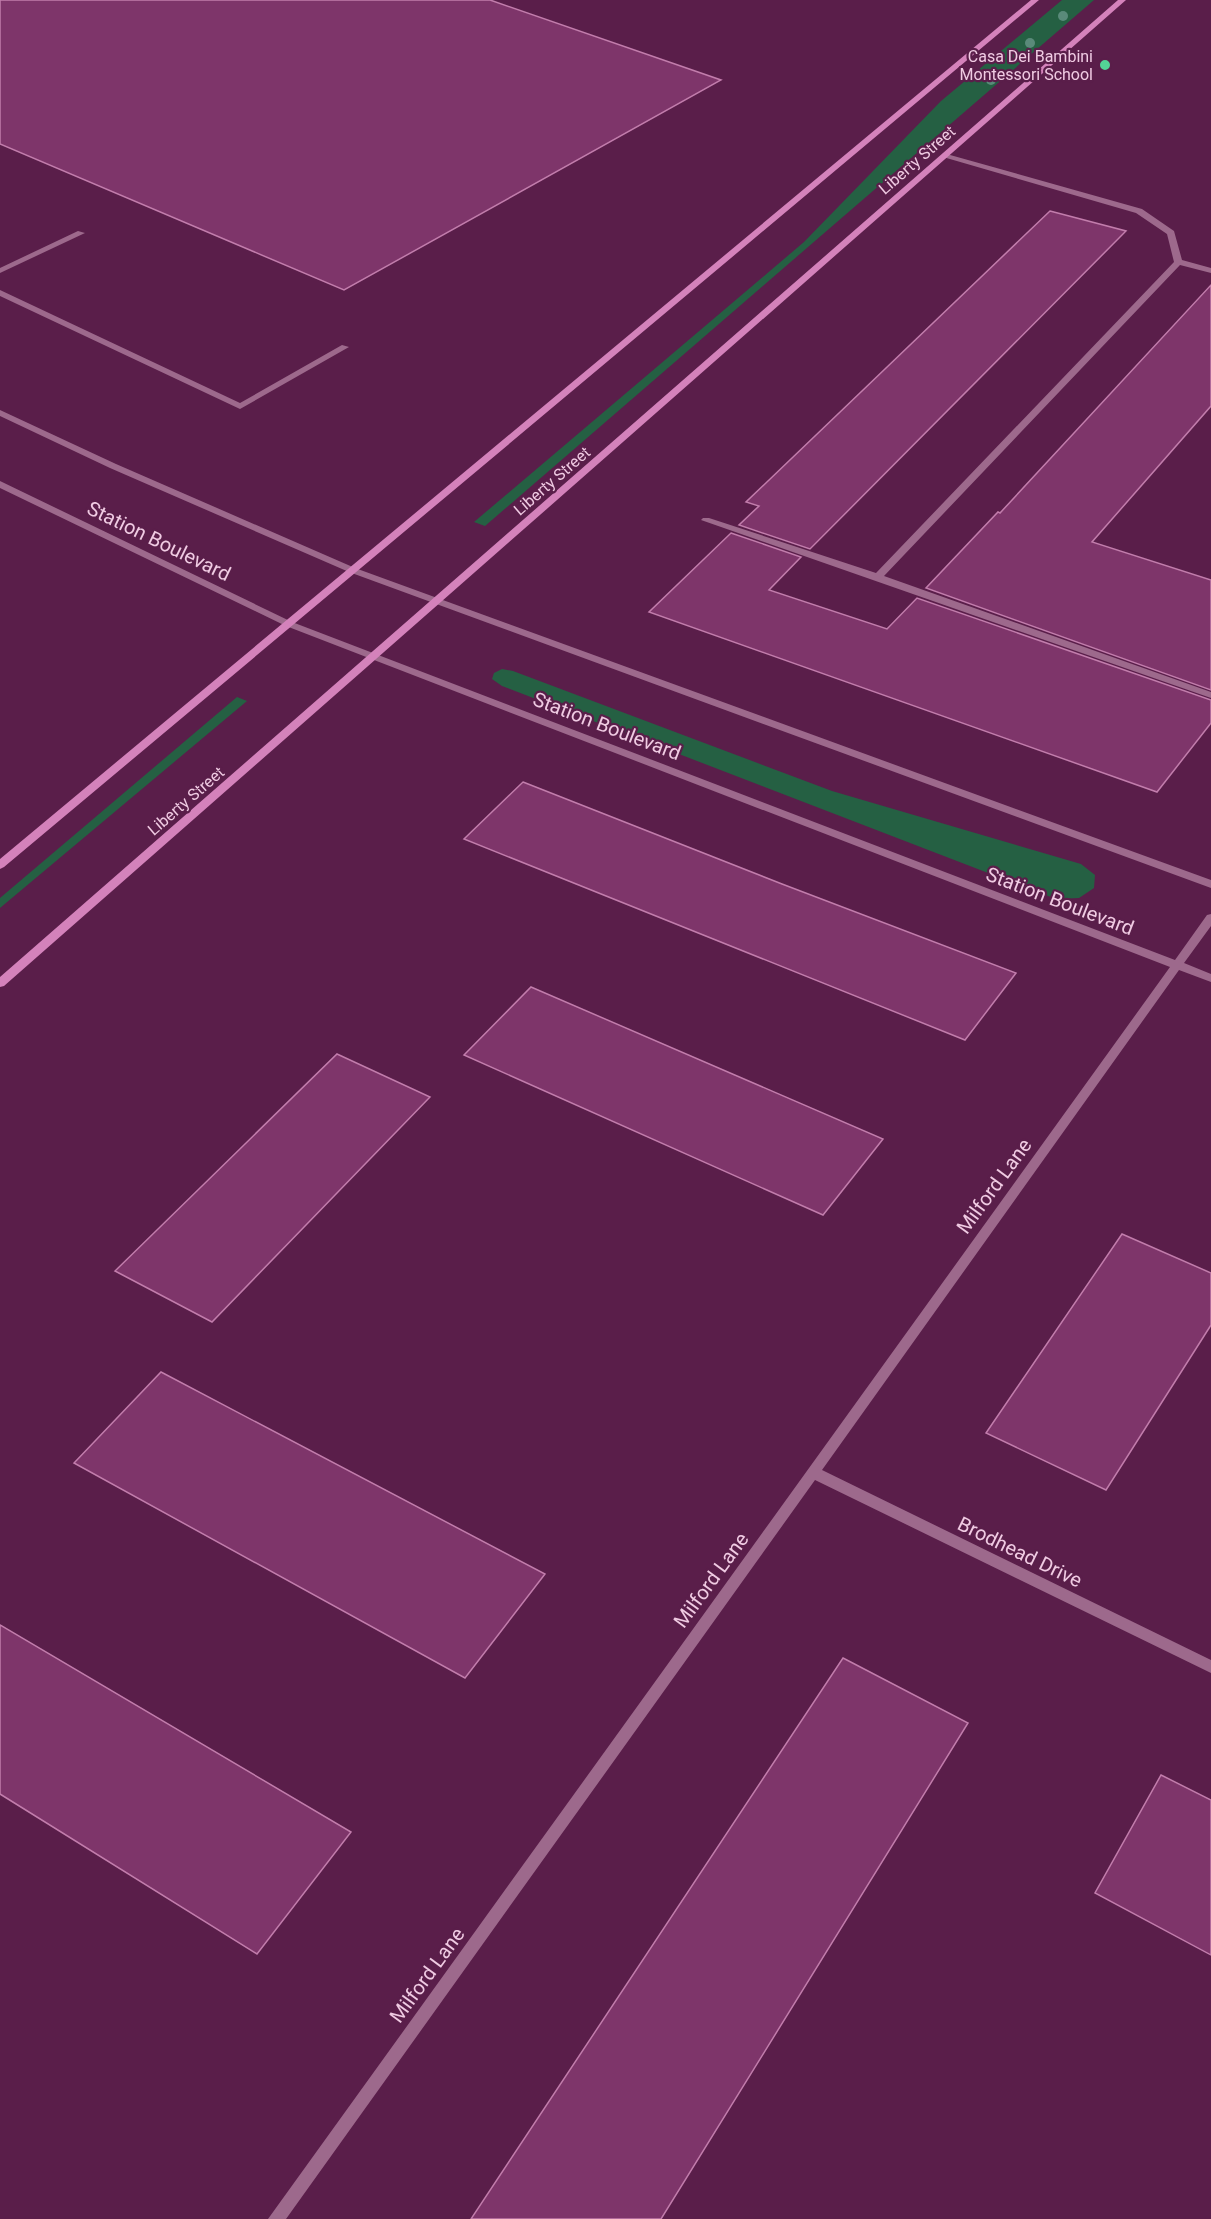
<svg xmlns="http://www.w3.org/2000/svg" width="1211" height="2219" font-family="Roboto,sans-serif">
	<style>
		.green { fill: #256043 }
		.building { fill: #7e356a; stroke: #c27dac; stroke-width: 1.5 }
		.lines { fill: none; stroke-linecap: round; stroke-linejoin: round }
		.lane { fill: #9d698c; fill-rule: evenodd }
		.street { fill: #9d698c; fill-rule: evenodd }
		.secondary { fill: #d482bb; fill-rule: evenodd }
		.tree { fill: #5a8a7a }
		.poi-dot { fill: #53d396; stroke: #5a1e4a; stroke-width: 2 }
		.labels { text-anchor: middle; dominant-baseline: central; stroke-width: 4.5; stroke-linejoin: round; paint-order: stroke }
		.far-poi-label { font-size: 16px; fill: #f0cbe3; stroke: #5a1e4a; text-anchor: end }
		.far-street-label { font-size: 16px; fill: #f0cbe3; stroke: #5a1e4a }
		.street-label { font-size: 20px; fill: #f0cbe3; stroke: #5a1e4a }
	</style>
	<rect width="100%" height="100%" fill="#5a1e4a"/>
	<path class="green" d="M1062,0H1094L485,526L474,522L804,242L941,101Z
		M502,669L513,671L832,791L1081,864L1095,875L1094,888L1079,898L1056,899L502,686L492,679L494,673Z
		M237,697L247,701L0,908V898Z"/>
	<path class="building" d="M0,0H490L721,80L344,290L0,144Z
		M1050,211L1126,231L810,549L739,525L759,506L746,502Z
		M1211,285V406L1092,542L1211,580V690L926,588L998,512L1000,513Z
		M731,533L801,557L769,590L887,629L917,598L1211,700V723L1157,792L649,612Z
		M523,782L782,884L1016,973L965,1040L464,839Z
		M531,987L883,1139L823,1215L464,1055Z
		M337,1054L430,1097L212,1322L115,1271Z
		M1122,1234L1211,1273V1325L1106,1490L986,1433Z
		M161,1372L545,1574L465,1678L74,1463Z
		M0,1625L351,1832L257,1954L0,1794Z
		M843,1658L968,1723L661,2219H471Z
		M1161,1775L1211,1800V1955L1095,1893Z"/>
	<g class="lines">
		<path class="lane" d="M78,231L85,233L0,273V268Z
			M0,290L240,403L342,345L349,347L240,409L0,296Z"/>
		<path class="street" d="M943,153L1142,209L1174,231L1182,260L1211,268V273L1180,265L884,576L1211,692V698L701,520L703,518H709L876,573L1174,262L1167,234L1136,213L943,157Z
			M0,410L116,464L355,568L1211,880V888L349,572L110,468L0,416Z
			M0,481L292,622L1175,960L1207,915L1211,914V926L1184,963L1211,974V982L1179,970L822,1470L1211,1660V1673L815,1480L286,2219H268L1170,967L286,626L0,488Z"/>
		<path class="secondary" d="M1031,0H1039L4,867L0,869V859Z
			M1118,0H1126L4,986L0,987V977Z"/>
	</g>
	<g class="tree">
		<circle cx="1063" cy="16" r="5"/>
		<circle cx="1030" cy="43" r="5"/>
		<circle cx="991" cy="80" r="5"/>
	</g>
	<circle class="poi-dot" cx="1105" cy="65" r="6"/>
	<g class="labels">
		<g class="far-poi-label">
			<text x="1093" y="56">Casa Dei Bambini<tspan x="1093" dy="18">Montessori School</tspan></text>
		</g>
		<g class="far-street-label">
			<text transform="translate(917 160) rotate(-41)">Liberty Street</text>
			<text transform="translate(552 481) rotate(-41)">Liberty Street</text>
			<text transform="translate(186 801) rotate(-41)">Liberty Street</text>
		</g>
		<g class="street-label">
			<text transform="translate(159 541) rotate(26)">Station Boulevard</text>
			<text transform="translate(607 726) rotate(21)">Station Boulevard</text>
			<text transform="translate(1060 901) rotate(21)">Station Boulevard</text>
			<text transform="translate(994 1186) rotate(-54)">Milford Lane</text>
			<text transform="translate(1020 1552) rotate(26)">Brodhead Drive</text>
			<text transform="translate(711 1580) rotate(-54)">Milford Lane</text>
			<text transform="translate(427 1975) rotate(-54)">Milford Lane</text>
		</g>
	</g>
</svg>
